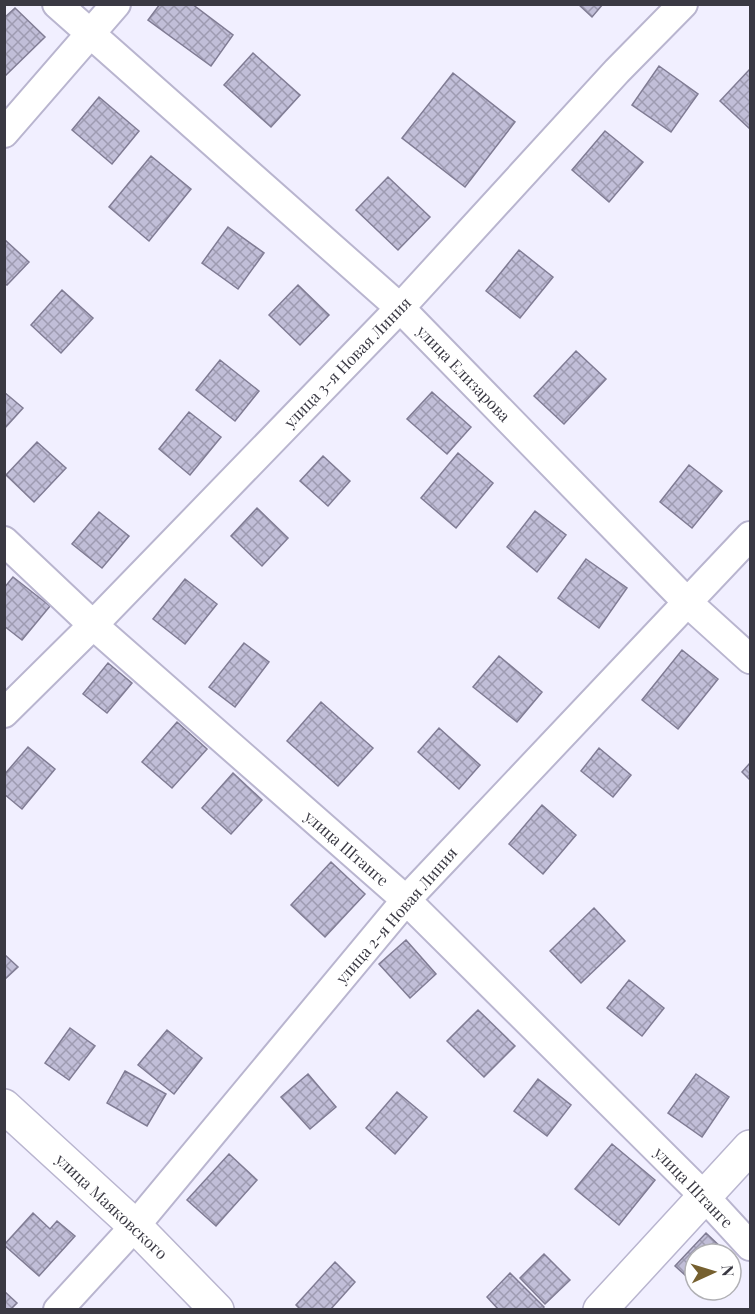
<svg xmlns="http://www.w3.org/2000/svg" width="755" height="1314" font-family="'Playfair Display',serif">
	<style>
		.building { fill: url(#building-cross-hatch); stroke: #807c94; stroke-width: 1.5 }
		.lines { fill: none; stroke-linecap: round; stroke-linejoin: round }
		.minor-casing { stroke: #b9b5cf; stroke-width: 32 }
		.tertiary-casing { stroke: #b9b5cf; stroke-width: 36 }
		.minor { stroke: #fff; stroke-width: 28 }
		.tertiary { stroke: #fff; stroke-width: 33 }
		.labels { text-anchor: middle; dominant-baseline: central; stroke-width: 4.5; stroke-linejoin: round; paint-order: stroke }
		.street-label { font-size: 16px; fill: #3a3943; stroke: #fff }
	</style>
	<defs>
		<pattern id="building-cross-hatch" width="8" height="8" patternUnits="userSpaceOnUse" patternTransform="scale(1.5)"><rect width="8" height="8" fill="#c1bed8"/><path d="M0 0l8 8M0 8l8-8" fill="none" stroke="#9e9bb1"/></pattern>
	</defs>
	<rect width="100%" height="100%" fill="#f1efff"/>
	<path class="building" d="M160,4H192L233,35L211,66L148,20Z
		M578,4H603L592,17Z
		M15,8L45,37L4,77V18Z
		M253,53L300,95L271,127L224,85Z
		M659,66L698,94L671,132L632,105Z
		M749,70L750,71V129L720,101Z
		M453,73L515,122L465,187L402,138Z
		M99,97L139,131L112,164L72,130Z
		M605,131L643,162L609,202L572,170Z
		M151,156L191,189L149,241L109,207Z
		M388,177L430,217L398,250L356,210Z
		M228,227L264,253L238,289L202,263Z
		M4,239L29,262L7,285L4,283Z
		M519,250L553,277L520,318L486,291Z
		M298,285L329,315L300,345L269,315Z
		M62,290L93,318L61,353L31,325Z
		M576,351L606,379L564,424L534,396Z
		M220,360L259,391L235,421L196,390Z
		M4,392L23,408L4,429Z
		M432,392L471,427L447,454L407,419Z
		M189,412L221,437L190,475L159,449Z
		M37,442L66,468L34,502L6,475Z
		M458,453L493,483L456,528L421,498Z
		M323,456L350,481L328,506L300,481Z
		M689,465L722,491L692,528L660,502Z
		M257,508L288,538L262,566L231,536Z
		M535,511L566,535L537,572L507,547Z
		M99,512L129,536L102,568L72,544Z
		M586,559L627,588L599,628L558,598Z
		M13,577L50,606L22,640L4,626V588Z
		M185,579L217,604L185,644L153,619Z
		M244,643L269,662L235,707L209,687Z
		M682,650L718,679L678,729L642,700Z
		M499,656L542,692L517,722L473,687Z
		M108,663L132,683L107,713L83,694Z
		M321,702L373,748L338,786L287,741Z
		M177,722L207,749L172,788L142,762Z
		M439,728L480,765L459,789L418,752Z
		M28,747L55,769L22,809L4,794V775Z
		M599,748L631,775L613,797L581,771Z
		M750,763V780L742,772Z
		M233,773L262,800L231,834L202,808Z
		M542,805L576,835L543,874L509,844Z
		M331,862L365,894L325,937L291,905Z
		M594,908L625,941L581,983L550,951Z
		M406,940L436,974L410,998L379,964Z
		M4,954L18,967L4,980Z
		M629,980L664,1008L642,1036L607,1008Z
		M478,1010L515,1046L484,1077L447,1041Z
		M70,1028L95,1046L69,1080L45,1063Z
		M167,1030L202,1058L174,1094L138,1065Z
		M125,1071L166,1094L147,1126L107,1103Z
		M308,1074L336,1107L310,1129L281,1097Z
		M696,1074L729,1097L702,1137L668,1113Z
		M538,1079L571,1105L547,1136L514,1111Z
		M397,1092L427,1117L395,1154L366,1128Z
		M612,1144L655,1180L619,1225L575,1189Z
		M229,1154L257,1180L216,1226L187,1200Z
		M33,1213L50,1229L57,1221L75,1236L39,1276L4,1245Z
		M706,1233L726,1252L724,1254H695V1284L675,1266Z
		M544,1254L570,1280L545,1304L520,1278Z
		M335,1262L355,1282L330,1310H301L296,1305Z
		M510,1273L544,1307L541,1310H499L487,1297Z
		M4,1291L17,1303L10,1310H4Z"/>
	<g class="lines">
		<defs>
			<path id="minor" d="M57,4L400,308L687,602L750,659
				M4,133L116,4
				M4,541L93,625L406,900L704,1196L750,1246
				M4,713L93,625L400,308L617,71L683,4
				M58,1310L135,1226L406,900L750,536"/>
			<path id="tertiary" d="M4,1106L135,1226L217,1310
				M600,1310L750,1147"/>
		</defs>
		<use href="#minor" class="minor-casing"/>
		<use href="#tertiary" class="tertiary-casing"/>
		<use href="#minor" class="minor"/>
		<use href="#tertiary" class="tertiary"/>
	</g>
	<g class="labels">
		<g class="street-label">
			<text transform="translate(347 362) rotate(-46)">улица 3-я Новая Линия</text>
			<text transform="translate(464 373) rotate(46)">улица Елизарова</text>
			<text transform="translate(347 848) rotate(41)">улица Штанге</text>
			<text transform="translate(396 915) rotate(-49)">улица 2-я Новая Линия</text>
			<text transform="translate(694 1187) rotate(46)">улица Штанге</text>
			<text transform="translate(112 1206) rotate(43)">улица Маяковского</text>
		</g>
	</g>
	<rect width="755" height="1314" fill="none" stroke="#3a3943" stroke-width="12"/>
	<g transform="translate(713 1272) rotate(86)"><circle r="28" fill="#ffffff" stroke="#b0b0b4" stroke-width="1.5"/>
	<path d="M0-4.5L10 22L0 15L-10 22Z" fill="#76602f"/>
	<text y="-9" font-size="16" font-weight="bold" text-anchor="middle" fill="#3a3943">N</text>
	</g>
</svg>
